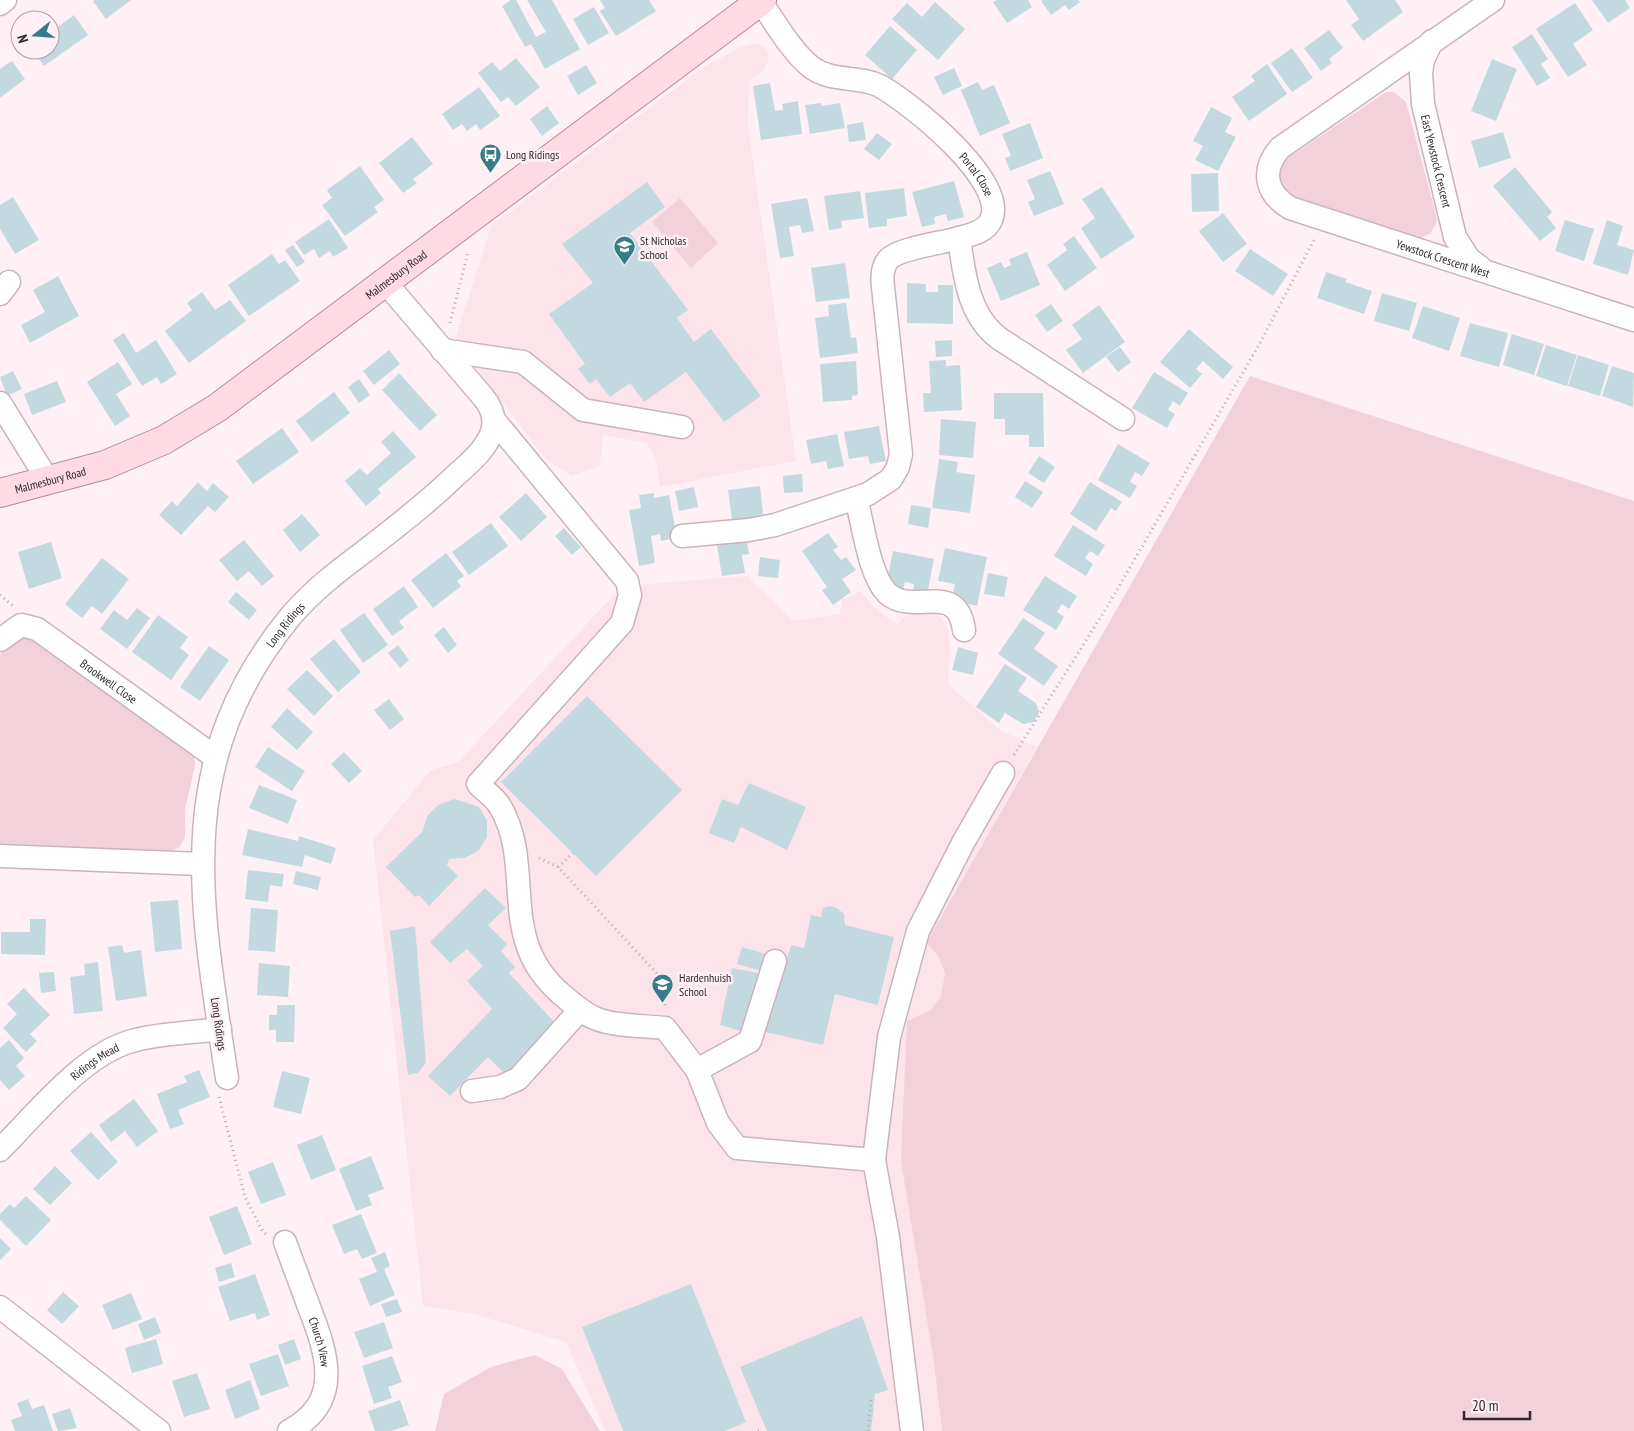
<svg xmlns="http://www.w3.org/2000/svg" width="1634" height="1431" font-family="'PT Sans Narrow',sans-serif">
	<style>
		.built { fill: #fde4eb }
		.green { fill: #f3d1db }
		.building { fill: #c2dadf }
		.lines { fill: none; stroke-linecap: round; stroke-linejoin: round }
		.minor-casing { stroke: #cab4bb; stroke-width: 25 }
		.major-casing { stroke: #b68c99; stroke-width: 30 }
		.path { stroke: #b7abaf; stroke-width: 3; stroke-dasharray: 1 4; stroke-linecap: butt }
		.minor { stroke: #fff; stroke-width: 22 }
		.major { stroke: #fedae5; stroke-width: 28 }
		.labels { text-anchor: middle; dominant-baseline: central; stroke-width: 5; stroke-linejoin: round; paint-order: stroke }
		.poi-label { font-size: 12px; fill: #31292c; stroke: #fef0f4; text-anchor: start }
		.street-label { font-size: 12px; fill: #31292c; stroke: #fef0f4 }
	</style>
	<rect width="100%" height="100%" fill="#fef0f4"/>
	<path class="built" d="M756,43L766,48L769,59L764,71L749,81L748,126L796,461L660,487L656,460L647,443L603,435L600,466L571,476L545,458L455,340L491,226L704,67L738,48Z
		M747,576L793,621L840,614L842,600L860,591L882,614L897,624L910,613L925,610L940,617L948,629L950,647L948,684L1001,731L1037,747L926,943L937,954L945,973L941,996L931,1010L934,1362L942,1431H605L566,1342L474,1314L423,1306L373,840L430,771L458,762L622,586Z"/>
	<path class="green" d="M1386,92H1394L1406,102L1436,215L1437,221L1431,233L1421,238L1288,197L1278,183L1280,165L1285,160Z
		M680,198L718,243L691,268L652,222Z
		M1250,376L1634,501V1431H942L934,1362L901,1161L907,1021L931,1010L941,996L945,973L937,954L926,943Z
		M22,637L37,640L194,757L195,765L185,810V836L180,847L169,852L0,848V655L7,647Z
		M535,1355L562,1369L600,1431H435L444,1394L491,1367Z"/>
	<path class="building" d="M95,0H131L106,19L93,1Z
		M511,0H516L536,37L546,32L527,0H552L580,49L545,69L531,44L525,47L502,6Z
		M600,0H649L656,11L616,36L600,11L605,8Z
		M997,0H1028L1032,7L1007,23L993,2Z
		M1043,0H1078L1080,2L1069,10L1065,5L1051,15L1041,1Z
		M1346,0H1395L1403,12L1363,41L1351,25L1359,19Z
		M1592,0H1625L1630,8L1608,23Z
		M935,2L965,29L938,60L892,19L907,3L922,17Z
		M1575,3L1593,30L1573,44L1587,65L1568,77L1536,29Z
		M594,7L609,33L588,45L573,19Z
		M74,15L88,35L44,66L32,50H50V33Z
		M890,26L917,50L892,79L865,55Z
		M1329,30L1343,48L1329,59L1332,63L1321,71L1304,48Z
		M1532,34L1548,59L1541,64L1550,78L1537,86L1512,47Z
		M1292,48L1313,78L1292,92L1271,63Z
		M516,58L540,87L516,106L508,97L501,102L478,73L492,62L500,71Z
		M1492,59L1517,69L1496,121L1471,111Z
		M12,61L25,79L0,98V69Z
		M1267,64L1287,94L1249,121L1232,97L1255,81L1251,76Z
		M586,65L597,83L578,95L567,76Z
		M954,68L962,86L943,95L934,77Z
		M978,82L982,90L994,85L1010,123L980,136L961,90Z
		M770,83L775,111L783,110L782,104L798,101L802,134L761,140L753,86Z
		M479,87L500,116L480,130L476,124L467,131L462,124L453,130L442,114Z
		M821,103L822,106L840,103L845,128L810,134L805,105Z
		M547,106L559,123L542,136L530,119Z
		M1211,107L1232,118L1225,132L1236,137L1218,171L1195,160L1203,146L1193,141Z
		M863,122L866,140L849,142L847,125Z
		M1030,123L1043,158L1010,171L1005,158L1011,156L1002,134Z
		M1503,132L1511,158L1479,168L1471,141Z
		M877,133L892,144L879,160L864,149Z
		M412,137L433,164L413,179L417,183L403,193L379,163Z
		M360,166L384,200L374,207L378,212L345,236L322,205L332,198L327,190Z
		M1515,167L1552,212L1547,217L1556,228L1540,241L1493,186Z
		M1050,171L1064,204L1034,216L1028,202L1035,199L1027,180Z
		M1218,173L1219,211L1192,212L1191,174Z
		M954,181L964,217L948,221L946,214L934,217L935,224L922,227L912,192Z
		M647,182L665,207L630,233L688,310L677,318L694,342L711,329L761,396L724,422L686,372L644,402L630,383L610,397L596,379L590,384L578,369L585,364L549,314L593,283L562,244Z
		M1102,187L1135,237L1101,259L1081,228L1095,218L1082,199Z
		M904,188L907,216L887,219V226L869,228L865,193Z
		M860,191L864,218L841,221L842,228L829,230L824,196Z
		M13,197L39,240L15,254L0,229V205Z
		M807,198L814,231L802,233L800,225L789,227L794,256L780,258L771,204Z
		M1223,213L1247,244L1223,262L1199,231Z
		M329,219L348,248L333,257L330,251L319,258L314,249L304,255L295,242Z
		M1565,220L1594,229L1584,261L1555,251Z
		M1607,220L1623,226L1617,245L1634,250L1628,275L1593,264Z
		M1074,236L1097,268L1065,291L1047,265L1067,250L1063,244Z
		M293,245L305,262L297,267L285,250Z
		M1250,249L1288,274L1273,296L1235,271Z
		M1027,252L1040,285L1001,301L987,268L1001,262L1004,268L1011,265L1009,259Z
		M272,254L279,264L285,260L300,281L249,316L228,285Z
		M845,263L850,298L816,302L811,268Z
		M1326,272L1347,279L1345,282L1372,291L1364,314L1317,298Z
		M58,276L79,316L30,343L21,325L45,312L33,290Z
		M907,283L926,284V292H938V285H953V324L907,323Z
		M202,292L215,310L230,300L246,321L189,363L165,331L192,310L187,303Z
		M1382,293L1417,303L1409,331L1374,321Z
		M846,303L851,338L856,337L858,353L820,358L815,318L829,316L828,305Z
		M1051,304L1063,321L1047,332L1035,315Z
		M1099,305L1125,342L1083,373L1066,350L1082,339L1072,325Z
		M1423,306L1460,318L1449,351L1412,338Z
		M1470,323L1508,333L1499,367L1460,356Z
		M1189,329L1233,367L1223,379L1203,361L1196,369L1202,374L1190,388L1160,362Z
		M124,333L136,353L156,340L177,374L161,384L157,377L142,386L113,340Z
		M1512,334L1544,344L1534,375L1503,365Z
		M952,340V356L936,357L935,341Z
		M1546,345L1577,355L1567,386L1536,376Z
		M1120,347L1131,362L1118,372L1106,357Z
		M389,350L400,364L374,385L363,371Z
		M1578,355L1609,365L1600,396L1568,386Z
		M946,360V366L960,365L962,410L924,412L923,393H931L929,361Z
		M856,361L858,395L852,396V400L823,402L820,364Z
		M118,362L132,384L116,394L130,416L115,426L87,382Z
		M1612,366L1634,373L1633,407L1602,396Z
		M13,371L22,389L7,396L0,377Z
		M1154,372L1188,393L1180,406L1173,401L1168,410L1175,414L1167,428L1132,408Z
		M399,373L437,415L420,431L382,390Z
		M359,379L370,395L359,403L348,387Z
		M57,381L66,402L32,415L24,394Z
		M334,392L350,413L312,442L296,421Z
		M994,393H1043L1044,447H1029V435H1005V419H994Z
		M941,419L976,422L973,458L939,455Z
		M879,426L886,461L870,464L868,456L849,459L844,432Z
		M282,428L299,452L253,484L236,461Z
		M393,431L416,457L378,489L381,493L366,506L345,481L360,468L367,475L391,453L381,442Z
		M837,434L844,466L828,469L826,461L811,464L806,440Z
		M1118,444L1150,463L1142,476L1135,472L1130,482L1137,486L1130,498L1098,480Z
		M1039,456L1055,467L1044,483L1028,473Z
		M939,459L958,462L956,472L975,475L970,513L932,508Z
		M802,474L803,492L784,493L783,476Z
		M1025,481L1043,492L1032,508L1015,497Z
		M198,482L207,491L213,483L229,497L215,512L208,506L181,535L159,515L172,501L177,506Z
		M1090,482L1122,502L1116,511L1111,508L1096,531L1070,514Z
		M760,486L764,522L733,526L728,490Z
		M694,487L698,507L679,511L675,491Z
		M526,493L547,517L521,541L499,517Z
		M654,493V498L669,495L677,538L661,541L660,534L651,536L655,563L639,566L629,510L641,508L639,495Z
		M911,505L931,508L928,528L908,524Z
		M302,514L320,535L300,552L283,530Z
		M491,523L508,546L469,575L452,552Z
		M1073,525L1105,545L1098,556L1090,551L1085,558L1093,564L1086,576L1054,556Z
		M564,528L581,547L572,555L555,536Z
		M828,533L838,547L833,550L841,560L846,557L856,570L842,579L851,592L833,605L822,590L827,587L802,551Z
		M746,536L749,554L742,555L745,573L722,576L716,540Z
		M244,540L274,576L262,586L249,571L237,581L219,560Z
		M51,542L62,578L29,589L18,552Z
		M945,548L987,557L977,606L952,600L955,584L938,581Z
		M893,551L934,559L927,595L913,592L914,584L905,582L903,589L886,586Z
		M446,553L464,576L457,581L461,586L433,608L411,580Z
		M760,557L780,560L778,578L758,576Z
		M102,558L129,579L102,614L92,606L82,618L65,604Z
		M988,573L1008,577L1004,597L984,594Z
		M1045,576L1077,596L1069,609L1062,604L1057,612L1064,617L1056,630L1023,610Z
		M404,586L418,607L399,621L404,628L392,636L373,609Z
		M236,592L257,610L249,620L228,602Z
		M137,608L150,618L127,649L100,629L114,610L127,620Z
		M364,613L388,645L363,663L340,630Z
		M158,615L188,637L180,648L189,655L171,680L132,652Z
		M1023,618L1045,633L1034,649L1058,666L1044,686L998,654Z
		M444,627L457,645L448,653L434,635Z
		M334,639L361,672L338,692L310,659Z
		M398,645L409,660L400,668L388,653Z
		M209,646L229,660L200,701L180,687Z
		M958,647L978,653L973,675L952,670Z
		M1005,664L1027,678L1018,691L1036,703L1039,712L1034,722L1023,724L1005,713L999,723L976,707Z
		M307,670L333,696L314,716L287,689Z
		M587,696L682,790L596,876L501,782Z
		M389,699L404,719L390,730L374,710Z
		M287,708L313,732L297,750L271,727Z
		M268,747L305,771L292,791L255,767Z
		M344,752L362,771L349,783L331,764Z
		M749,783L806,807L787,850L741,827L734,843L709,833L722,799L738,805Z
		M259,785L297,800L288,824L249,808Z
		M455,799L479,807L487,820V837L479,850L465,858L449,859L447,865L458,876L429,906L419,895L415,897L386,867L422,832L428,815L438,805Z
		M248,829L298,841L299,836L336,848L331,864L305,855L302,867L242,855Z
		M248,870L284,874L282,887L270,885L268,902L245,899Z
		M296,871L321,877L318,890L293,884Z
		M485,888L506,908L488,925L507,944L501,951L515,967L509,973L557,1025L508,1077L488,1057L450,1096L428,1076L492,1009L467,981L483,966L467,949L450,963L430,942Z
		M178,900L182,949L155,952L150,902Z
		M829,906L837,908L844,914L845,925L894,937L878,1005L835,994L823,1045L765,1032L791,945L804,948L811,915L821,917L823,908Z
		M251,908L278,910L275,952L248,950Z
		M30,919H46L45,955L1,954V932H30Z
		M415,926L426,1063L418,1073L408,1075L390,931Z
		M122,945L124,953L141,950L147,996L116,1001L108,947Z
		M742,947L766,954L761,971L737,964Z
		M98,962L103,1011L74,1014L70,977L85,975L84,964Z
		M259,963L290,966L288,997L257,995Z
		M732,968L758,973L744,1032L720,1025Z
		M54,972L56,991L41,993L39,973Z
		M24,988L50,1015L30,1034L37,1041L26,1052L3,1028L17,1014L7,1004Z
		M277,1005H295L294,1042H276V1030H269V1015H277Z
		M9,1040L24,1058L16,1066L25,1076L9,1090L0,1080V1048Z
		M199,1070L210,1097L178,1110L184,1124L170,1129L157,1094L187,1082L184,1076Z
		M282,1071L310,1078L301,1114L273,1107Z
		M134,1099L158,1131L137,1147L125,1131L111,1142L99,1125Z
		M91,1132L118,1162L98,1180L70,1151Z
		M322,1135L336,1170L311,1180L297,1145Z
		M371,1156L384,1189L368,1195L372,1205L356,1211L339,1169Z
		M273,1162L286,1195L261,1204L248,1172Z
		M55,1166L72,1183L50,1205L33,1189Z
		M26,1196L51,1220L26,1246L0,1220V1214L10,1204L14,1208Z
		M237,1206L252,1244L224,1255L209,1217Z
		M361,1214L377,1253L362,1259L357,1249L344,1254L332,1225Z
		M0,1238L11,1249L0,1260Z
		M385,1252L390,1266L384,1269L395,1295L370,1306L359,1279L377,1272L371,1258Z
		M231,1263L235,1277L219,1282L215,1268Z
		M255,1274L270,1315L257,1320L255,1313L230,1321L218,1287Z
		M691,1284L746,1422L725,1431H623L582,1327Z
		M63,1292L79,1306L62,1324L47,1310Z
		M131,1293L142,1319L113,1330L102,1305Z
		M397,1299L402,1312L386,1317L381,1304Z
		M862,1316L888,1390L875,1394L871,1431H767L740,1367Z
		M155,1317L161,1333L144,1340L138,1324Z
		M384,1322L393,1348L364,1358L354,1332Z
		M156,1339L163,1364L132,1373L125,1348Z
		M294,1339L301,1359L285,1365L278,1345Z
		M278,1354L289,1386L261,1396L249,1364Z
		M392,1356L402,1382L388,1387L392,1398L374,1404L362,1366Z
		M197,1373L210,1409L184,1417L172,1381Z
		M250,1380L260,1409L235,1419L225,1390Z
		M28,1399L32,1409L44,1405L53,1431H15L11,1420L22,1416L17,1403Z
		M400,1400L409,1425L391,1431H375L368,1411Z
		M70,1408L77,1428L58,1431L52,1414Z"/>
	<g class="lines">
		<defs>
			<g id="minor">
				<path id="s1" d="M1493,0L1280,148C1261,170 1265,193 1290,208L1634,320"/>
				<path id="s2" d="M760,1C776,23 790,50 811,67C832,83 858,75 880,86C909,102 1009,181 991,220C986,232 970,235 959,238C964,274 968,316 1000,339L1123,419"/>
				<path d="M0,4L5,0"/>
				<path id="s3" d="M1432,41L1423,60L1421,73L1423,104L1455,237L1469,259L1480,267"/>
				<path d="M0,294L9,282"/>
				<path d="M442,350L523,362L583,410L682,427"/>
				<path d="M0,403L49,482"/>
				<path d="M494,420L627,581L630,595L622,623L478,784C485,791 495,798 500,806C536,868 496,937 560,993C572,1003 583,1014 597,1019C613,1026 648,1026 665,1028L697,1070L718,1123L737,1148L874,1160"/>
				<path d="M856,498C863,523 869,575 887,593C912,617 957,579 964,630"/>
				<path d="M682,536L749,530L775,525L868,494L891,479L898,467L901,454L883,287C882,279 882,267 888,260C898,248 943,243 959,238"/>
				<path id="s4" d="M0,640L21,625L37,629L215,757"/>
				<path d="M0,856L201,864"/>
				<path d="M697,1070L750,1041L775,961"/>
				<path id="s5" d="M227,1078C201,906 170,764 290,617C312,591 338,571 365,551C396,527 426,504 454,477C468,464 485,451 492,432C496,419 492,408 484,398L385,282"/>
				<path d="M472,1091L500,1087L518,1079L580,1010"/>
				<path id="s6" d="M0,1150C35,1115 83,1054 132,1041C160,1033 191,1033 220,1029"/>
				<path id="s7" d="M285,1242C293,1264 301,1285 309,1307C327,1353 344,1402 289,1431"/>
				<path d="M0,1307L159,1431"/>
				<path d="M912,1431L888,1237L874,1160L889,1037L918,931L964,841L1003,773"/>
			</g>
			<g id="major">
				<path id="s8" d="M0,493L105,465L164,440L217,408L762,0"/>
			</g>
		</defs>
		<use href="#minor" class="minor-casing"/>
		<use href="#major" class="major-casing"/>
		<path class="path" d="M450,323L468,252
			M0,595L13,606
			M1014,755L1107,607L1260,343L1315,238
			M539,858L558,867L664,981L665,1008
			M558,867L573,853
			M219,1097L245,1197L263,1232L266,1234
			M758,1431L761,1430
			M868,1431L871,1400"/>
		<use href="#minor" class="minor"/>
		<use href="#major" class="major"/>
	</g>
	<defs>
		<symbol id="bus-pin" viewBox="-11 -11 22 30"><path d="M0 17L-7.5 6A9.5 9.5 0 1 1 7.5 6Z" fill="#377d89" stroke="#fef0f4"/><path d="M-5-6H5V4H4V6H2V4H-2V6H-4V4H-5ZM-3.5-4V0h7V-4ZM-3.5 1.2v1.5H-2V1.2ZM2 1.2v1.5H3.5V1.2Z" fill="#fff"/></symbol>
		<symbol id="school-pin" viewBox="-11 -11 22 30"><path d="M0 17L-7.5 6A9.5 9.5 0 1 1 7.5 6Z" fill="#377d89" stroke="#fef0f4"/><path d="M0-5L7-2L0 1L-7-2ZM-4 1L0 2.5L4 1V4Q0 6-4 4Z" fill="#fff"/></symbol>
	</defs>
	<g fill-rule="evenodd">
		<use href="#bus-pin" x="478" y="142" width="25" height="34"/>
		<use href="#school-pin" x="612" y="234" width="25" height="34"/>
		<use href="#school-pin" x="650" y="972" width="25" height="34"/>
	</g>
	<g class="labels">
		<g class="poi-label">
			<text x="506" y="154">Long Ridings</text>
			<text x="640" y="240">St Nicholas<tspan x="640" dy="14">School</tspan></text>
			<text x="679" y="977">Hardenhuish<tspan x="679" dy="14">School</tspan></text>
		</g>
		<g class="street-label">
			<text stroke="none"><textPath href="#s3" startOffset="124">East Yewstock Crescent</textPath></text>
			<text stroke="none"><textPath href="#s2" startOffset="288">Portal Close</textPath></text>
			<text stroke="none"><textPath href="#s1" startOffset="492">Yewstock Crescent West</textPath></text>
			<text stroke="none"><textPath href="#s8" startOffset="458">Malmesbury Road</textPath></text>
			<text stroke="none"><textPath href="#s8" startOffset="52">Malmesbury Road</textPath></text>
			<text stroke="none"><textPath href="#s5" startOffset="474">Long Ridings</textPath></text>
			<text stroke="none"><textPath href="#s4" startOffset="131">Brookwell Close</textPath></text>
			<text transform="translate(219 1024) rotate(82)">Long Ridings</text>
			<text stroke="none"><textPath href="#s6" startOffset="130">Ridings Mead</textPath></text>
			<text stroke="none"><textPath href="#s7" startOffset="106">Church View</textPath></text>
		</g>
	</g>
	<g transform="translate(35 35) rotate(253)"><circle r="24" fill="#fef0f4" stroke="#aca0a4"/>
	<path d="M0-4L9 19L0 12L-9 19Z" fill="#377d89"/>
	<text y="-8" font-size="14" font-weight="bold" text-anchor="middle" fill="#31292c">N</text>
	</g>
	<path d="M1464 1411v8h66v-8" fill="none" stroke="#31292c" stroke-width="2.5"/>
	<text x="1472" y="1411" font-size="15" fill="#31292c" stroke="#fef0f4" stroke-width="4" paint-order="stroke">20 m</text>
</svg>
